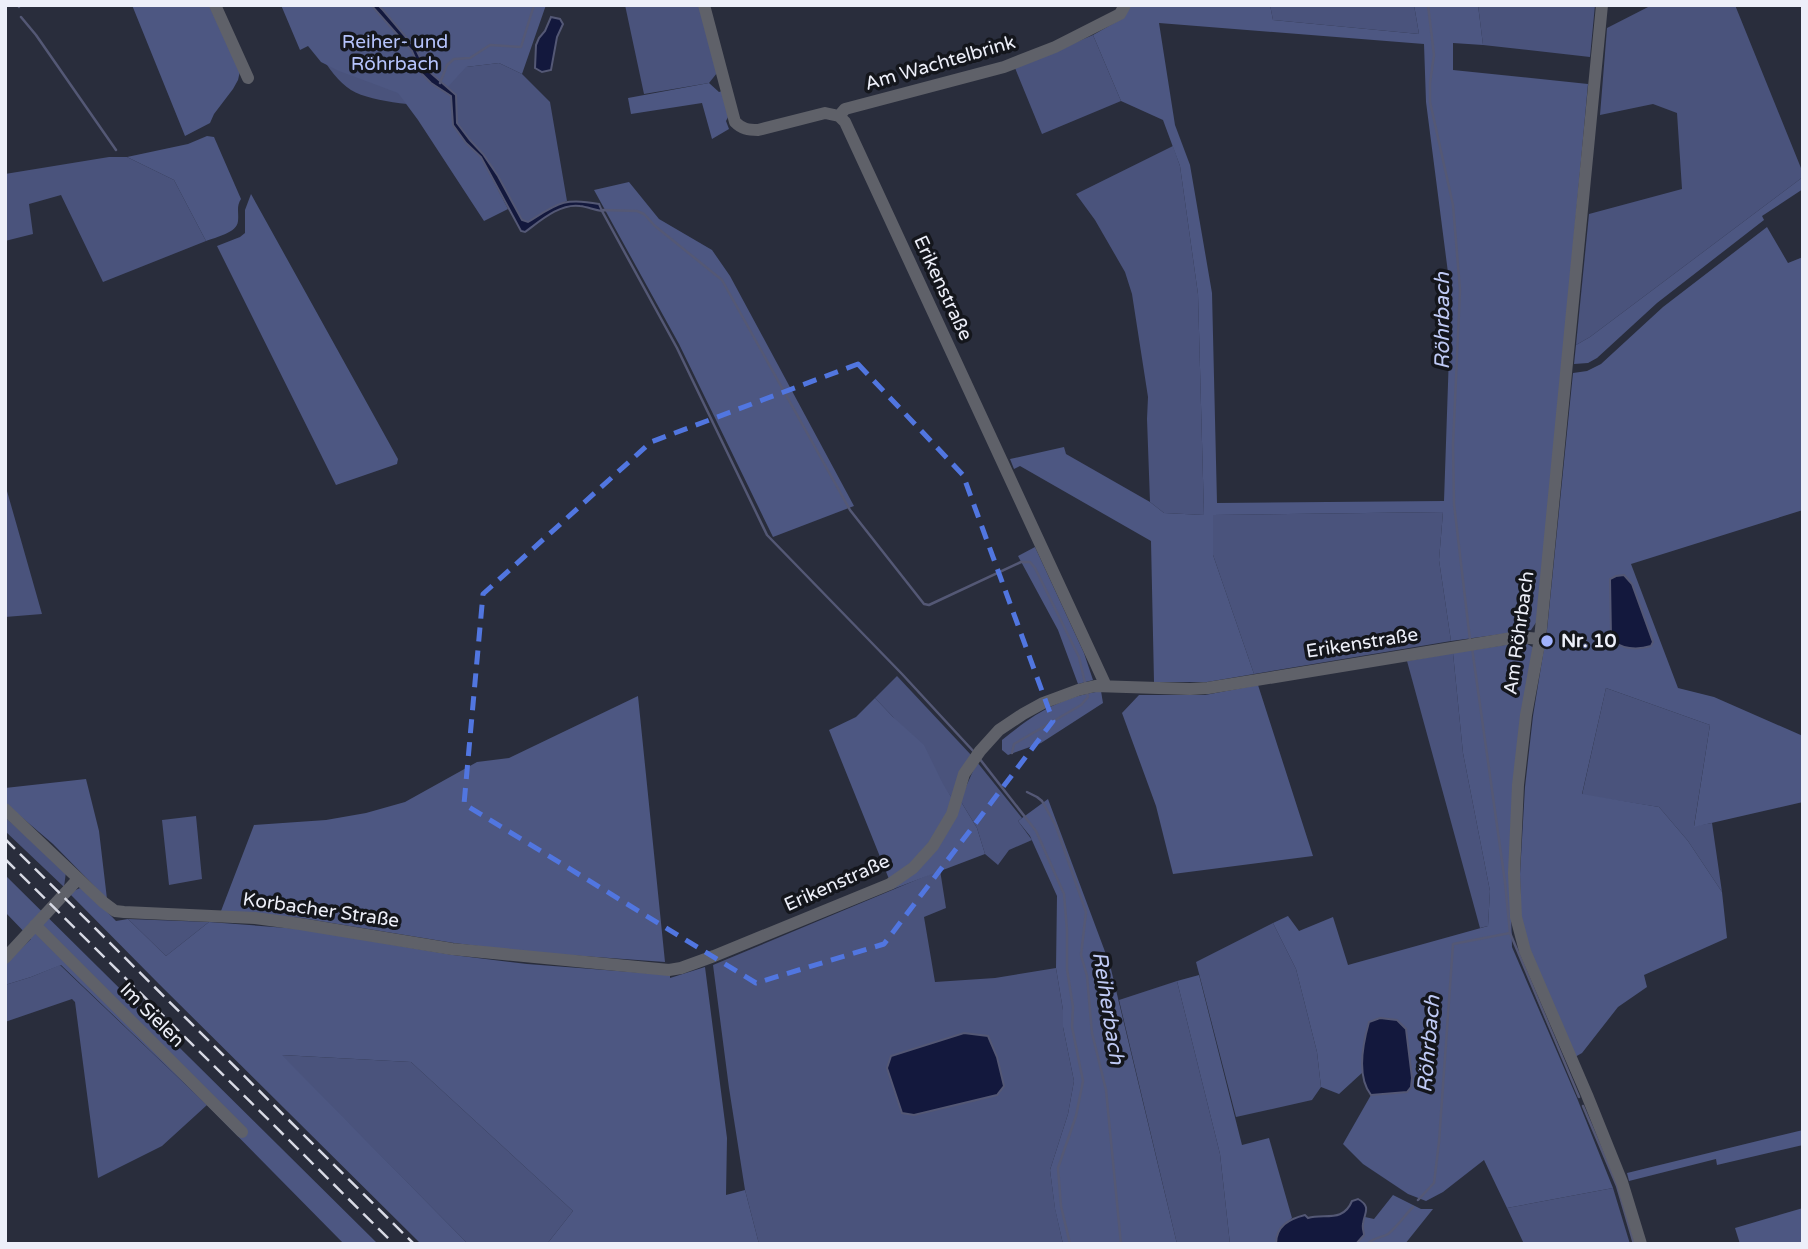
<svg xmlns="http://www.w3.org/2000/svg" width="1808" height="1249" font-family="'Varela Round',sans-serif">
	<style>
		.green { fill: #4a537c }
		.forest { fill: #4d5782; fill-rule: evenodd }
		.water { fill: #13183d; stroke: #545875; stroke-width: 2 }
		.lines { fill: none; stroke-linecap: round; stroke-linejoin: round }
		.stream { stroke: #545875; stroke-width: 2.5 }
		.minor { stroke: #5f6169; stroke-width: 12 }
		.rail { stroke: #d7d9e4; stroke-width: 2.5; stroke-dasharray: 14 7; stroke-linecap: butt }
		.marked { fill: none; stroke: #5176e0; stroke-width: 5; stroke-dasharray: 14 9; stroke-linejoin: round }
		.poi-dot { fill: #a1b2fd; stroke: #14161c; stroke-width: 2.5 }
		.labels { text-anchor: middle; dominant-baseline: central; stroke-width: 7; stroke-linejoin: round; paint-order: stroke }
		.park-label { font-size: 19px; fill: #b5c3fc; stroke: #14161c }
		.street-label { font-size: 19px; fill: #edeff9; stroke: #14161c }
		.poi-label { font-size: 19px; font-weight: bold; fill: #edeff9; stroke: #14161c; text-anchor: start }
		.water-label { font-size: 21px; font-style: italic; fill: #bfcaf5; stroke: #14161c }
	</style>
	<rect width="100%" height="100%" fill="#292d3c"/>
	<path class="green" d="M293,5H534L466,67L499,63L522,74L550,102L567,201L551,208L528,222L522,220L498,176L483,154L470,140L457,123L456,95L452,108C425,105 374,104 351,90C327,75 307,30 293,5Z
		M625,5H700L717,73L709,83L644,94Z
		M1270,5H1414L1419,34L1273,20Z
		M1478,5H1595L1590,57L1483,45Z
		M1652,5H1735L1803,173V177L1590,337L1576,345L1589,214L1682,189L1677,113L1653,104L1600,115L1607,28Z
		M1093,35L1121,101L1042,134L1015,68Z
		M1173,146L1180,166L1198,294L1204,515L1164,513L1150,502L1147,419L1148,397L1132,294L1125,272L1095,220L1076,194Z
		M109,157H127L174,180L206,241L103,282L61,195L29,204L33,234L5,241V174Z
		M5,484L42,614L5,617Z
		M1443,512L1439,560L1451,641L1254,674L1213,555L1212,515Z
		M1453,653L1463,753L1490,891L1488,926L1480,928L1407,661Z
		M897,676L972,756L952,798L893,717L875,698Z
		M1606,688L1710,725L1694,826L1712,823L1722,892L1688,841L1659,807L1582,795Z
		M977,762L1022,818L1018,821L1032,840L1009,850L998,865L985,854L977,828L960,800Z
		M196,816L202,879L169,885L162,820Z
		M5,817L66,872L64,887L5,831Z
		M940,870L946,908L924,917L935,982L995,978L1056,968L1063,1010V1027L1074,1081L1068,1114L1050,1170L1055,1208L1063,1244H759L745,1190L729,1088L713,965Z
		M128,919L209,922L166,956Z
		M1273,923L1296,969L1317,1052L1321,1087L1312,1100L1236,1117L1196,962Z
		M60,965L207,1105L162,1146L98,1178L75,1002L72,999L5,1022V985L31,977Z
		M1177,981L1220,1154L1230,1244H1177L1119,1000Z
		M281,1055L411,1062L573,1211L547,1244H468Z
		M1613,1188L1630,1244H1524L1507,1208Z"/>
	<path class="forest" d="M132,5H209L240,71L238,80L233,89L214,114L210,123L185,136Z
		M281,5H371L412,51L422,74L431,83L451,96L453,125L466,143L481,157L508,209L484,221L418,120L398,93L339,71L321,62L308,46L300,50Z
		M378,5H546L522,74L499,63L466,67L447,88L425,68L416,49Z
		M1129,5H1270L1273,20L1419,34L1414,5H1478L1483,45L1453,43V70L1588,84L1539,618L1531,630L1451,641L1439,560L1443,512L1213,515V555L1254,674L1207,682H1154L1151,541L1020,466L1014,469L1010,459L1064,447L1066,454L1150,502L1164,513L1204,515L1198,294L1180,166L1163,120L1121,101L1093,35L1123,18ZM1159,23L1424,44L1426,102L1451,296L1444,501L1217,503L1212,293L1190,165L1175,125Z
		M709,83L719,92L722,91L728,117L726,121L729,129L712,139L702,103L631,114L628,98Z
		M207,136L214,137L241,199C236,207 239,212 238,221C237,233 216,237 206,241L174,180L127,157L188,144Z
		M1803,177V189L1762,216L1764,220L1657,303L1597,358L1588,363L1574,364L1576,345L1590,337Z
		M629,182L659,219L712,250L730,276L854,506L773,537L679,344L594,190Z
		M251,194L398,459L397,464L336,485L217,246L240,237L245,233V210Z
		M1767,227L1788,263L1803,257V510L1631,564L1678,688L1714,697L1803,736V802L1694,827L1710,725L1606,688L1582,794L1659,807L1688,841L1722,892L1727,938L1644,975L1647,987L1618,1007L1582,1053L1575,1057L1529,949L1521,916L1520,874L1525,787L1533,716L1547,630L1573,373L1587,371L1601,364L1663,307Z
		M1035,547L1084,653L1093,680L1078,684L1058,630L1018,556Z
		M1524,642L1534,648L1510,878L1512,947L1577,1098L1613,1188L1507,1208L1484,1160L1443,1192L1426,1201L1408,1194L1363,1164L1343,1144L1371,1095L1407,1092L1364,1039L1363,1072L1339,1094L1321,1087L1317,1052L1296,969L1273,923L1288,916L1299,931L1333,917L1348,965L1488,926L1490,891L1463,753L1453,653Z
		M1258,685L1313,856L1173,874L1156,806L1122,713L1139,695H1205Z
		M1101,691L1103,703L1041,743L1008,755L1002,750V740C1035,713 1059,698 1101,691Z
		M638,696L665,962L527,952L454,943L301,918L221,911L254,825L326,820L366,813L405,802L477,762L509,758Z
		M875,698L893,717L924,745L943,784L952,798L960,800L977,828L985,854L893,889L829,730L856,717Z
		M86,779L99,831L107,899L53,844L5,803V788Z
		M1048,799L1110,965L1177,1244H1063L1055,1209L1050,1170L1068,1114L1074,1081L1063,1027V1010L1056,968L1057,896L1030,836L1018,821Z
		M5,875L378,1244H344L207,1105L61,965L31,977L5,985V964L31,939L5,912Z
		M80,888L89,893L116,921L128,919L166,956L209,922L300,929L453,955L527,964L670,975V978L705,967L727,1138L726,1195L745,1190L759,1244H547L573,1211L411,1062L282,1055L468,1244H421L159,984L69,893Z
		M1199,975L1242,1145L1269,1138L1292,1218C1284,1225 1275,1232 1276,1244H1230L1220,1154L1177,981Z
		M1803,1130V1145L1717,1165L1716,1159L1629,1181L1627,1173Z
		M1393,1195L1421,1209H1433L1405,1244H1356L1364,1235L1362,1222L1365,1217L1374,1219Z
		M1803,1208V1244H1740L1735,1228Z"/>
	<path class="water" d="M371,5H378L383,10L416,49L425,68L456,95L457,123L470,140L483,154L498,176L522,220L528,222C557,204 563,197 599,204L602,211C594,210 588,207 580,206C560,203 540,221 525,232L521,231L481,157L466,143L453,125L451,96L431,83L422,74L412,51Z
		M551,17L560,19L563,24L557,37L551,70L542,72L535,68L536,45L539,38L545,31Z
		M1624,575L1632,584L1653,642L1651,646C1638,650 1620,650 1611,638L1610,579L1616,576Z
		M1380,1018L1397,1020L1406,1029L1412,1078L1411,1087L1407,1092L1371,1095C1356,1076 1363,1043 1369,1022Z
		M964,1033L988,1036L997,1057L1004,1086L997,1095L914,1115L902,1113L887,1068L891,1056Z
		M1358,1199C1372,1207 1364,1213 1363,1224C1362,1228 1364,1232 1364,1235L1356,1244H1276C1276,1226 1289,1219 1305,1215L1308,1218C1324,1213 1343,1223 1352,1201Z"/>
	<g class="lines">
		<path class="stream" d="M18,5L19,7
			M1428,5L1434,55L1430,83V102L1453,205L1460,290L1453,445L1454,504L1470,640
			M21,17L36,35L116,150
			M440,83L447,65L454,59L470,58L490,45L521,47L534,5
			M602,210L637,211L644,214L655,226L722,280L850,510L924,604L929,605L1021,562H1030L1035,568L1079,657L1085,683
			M602,211L677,348L767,535L902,674L975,753
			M1472,648L1505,882L1510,933L1579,1097
			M1012,753L1014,744L1081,705L1088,697L1087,693
			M979,758L1036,831L1064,894L1067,930V969L1073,1007L1072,1027L1083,1081L1076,1116L1058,1168L1061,1206L1070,1244
			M1027,792L1037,797L1042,801L1056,826L1086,912L1081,955L1087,976L1092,1033L1106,1090L1121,1244
			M1583,1106L1617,1186L1634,1244
			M1418,1200L1434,1183L1439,1142L1453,944L1510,933
			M1367,1244C1375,1237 1381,1238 1388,1234C1397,1227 1405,1215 1413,1207"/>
		<path class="minor" d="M215,5L248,78
			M704,5L735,122C742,129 748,130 758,130L825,113L839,116L845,122L1106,686
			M1602,5L1540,639L1526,715L1518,785L1514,873L1516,917L1525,951L1587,1095L1622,1182L1641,1244
			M839,116L845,109L1004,67L1055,47L1120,14L1125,5
			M5,809L103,902L115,911L124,912L255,918L300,924L452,949L669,970L681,968L714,956L890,884L913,868L933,846L952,814L964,774L980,751L999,730L1023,714L1043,703L1078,690L1095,686L1190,689L1208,688L1518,637L1540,639
			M35,925L242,1132
			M5,958L78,879"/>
		<path class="rail" d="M5,839L414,1244
			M5,859L394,1244"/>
	</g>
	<path class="marked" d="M858,364L963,475L1053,721L884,944L756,983L464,804L483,594L651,442Z"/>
	<circle class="poi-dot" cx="1547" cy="641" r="7"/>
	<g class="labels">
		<g class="park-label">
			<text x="395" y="42">Reiher- und<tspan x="395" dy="22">Röhrbach</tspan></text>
		</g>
		<g class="street-label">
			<text transform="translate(940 63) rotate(-16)">Am Wachtelbrink</text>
			<text transform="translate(943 288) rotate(65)">Erikenstraße</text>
			<text transform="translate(1519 633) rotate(-82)">Am Röhrbach</text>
			<text transform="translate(1362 643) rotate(-9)">Erikenstraße</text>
			<text transform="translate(837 883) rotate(-24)">Erikenstraße</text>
			<text transform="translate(321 910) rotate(8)">Korbacher Straße</text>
			<text transform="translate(152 1015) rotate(45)">Im Sielen</text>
		</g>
		<g class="poi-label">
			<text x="1561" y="641">Nr. 10</text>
		</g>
		<g class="water-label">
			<text transform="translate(1442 321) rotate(-90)">Röhrbach</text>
			<text transform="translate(1108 1008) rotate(81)">Reiherbach</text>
			<text transform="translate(1429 1044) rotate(-85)">Röhrbach</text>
		</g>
	</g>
	<rect width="1808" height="1249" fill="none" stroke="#edeff9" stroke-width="14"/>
</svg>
